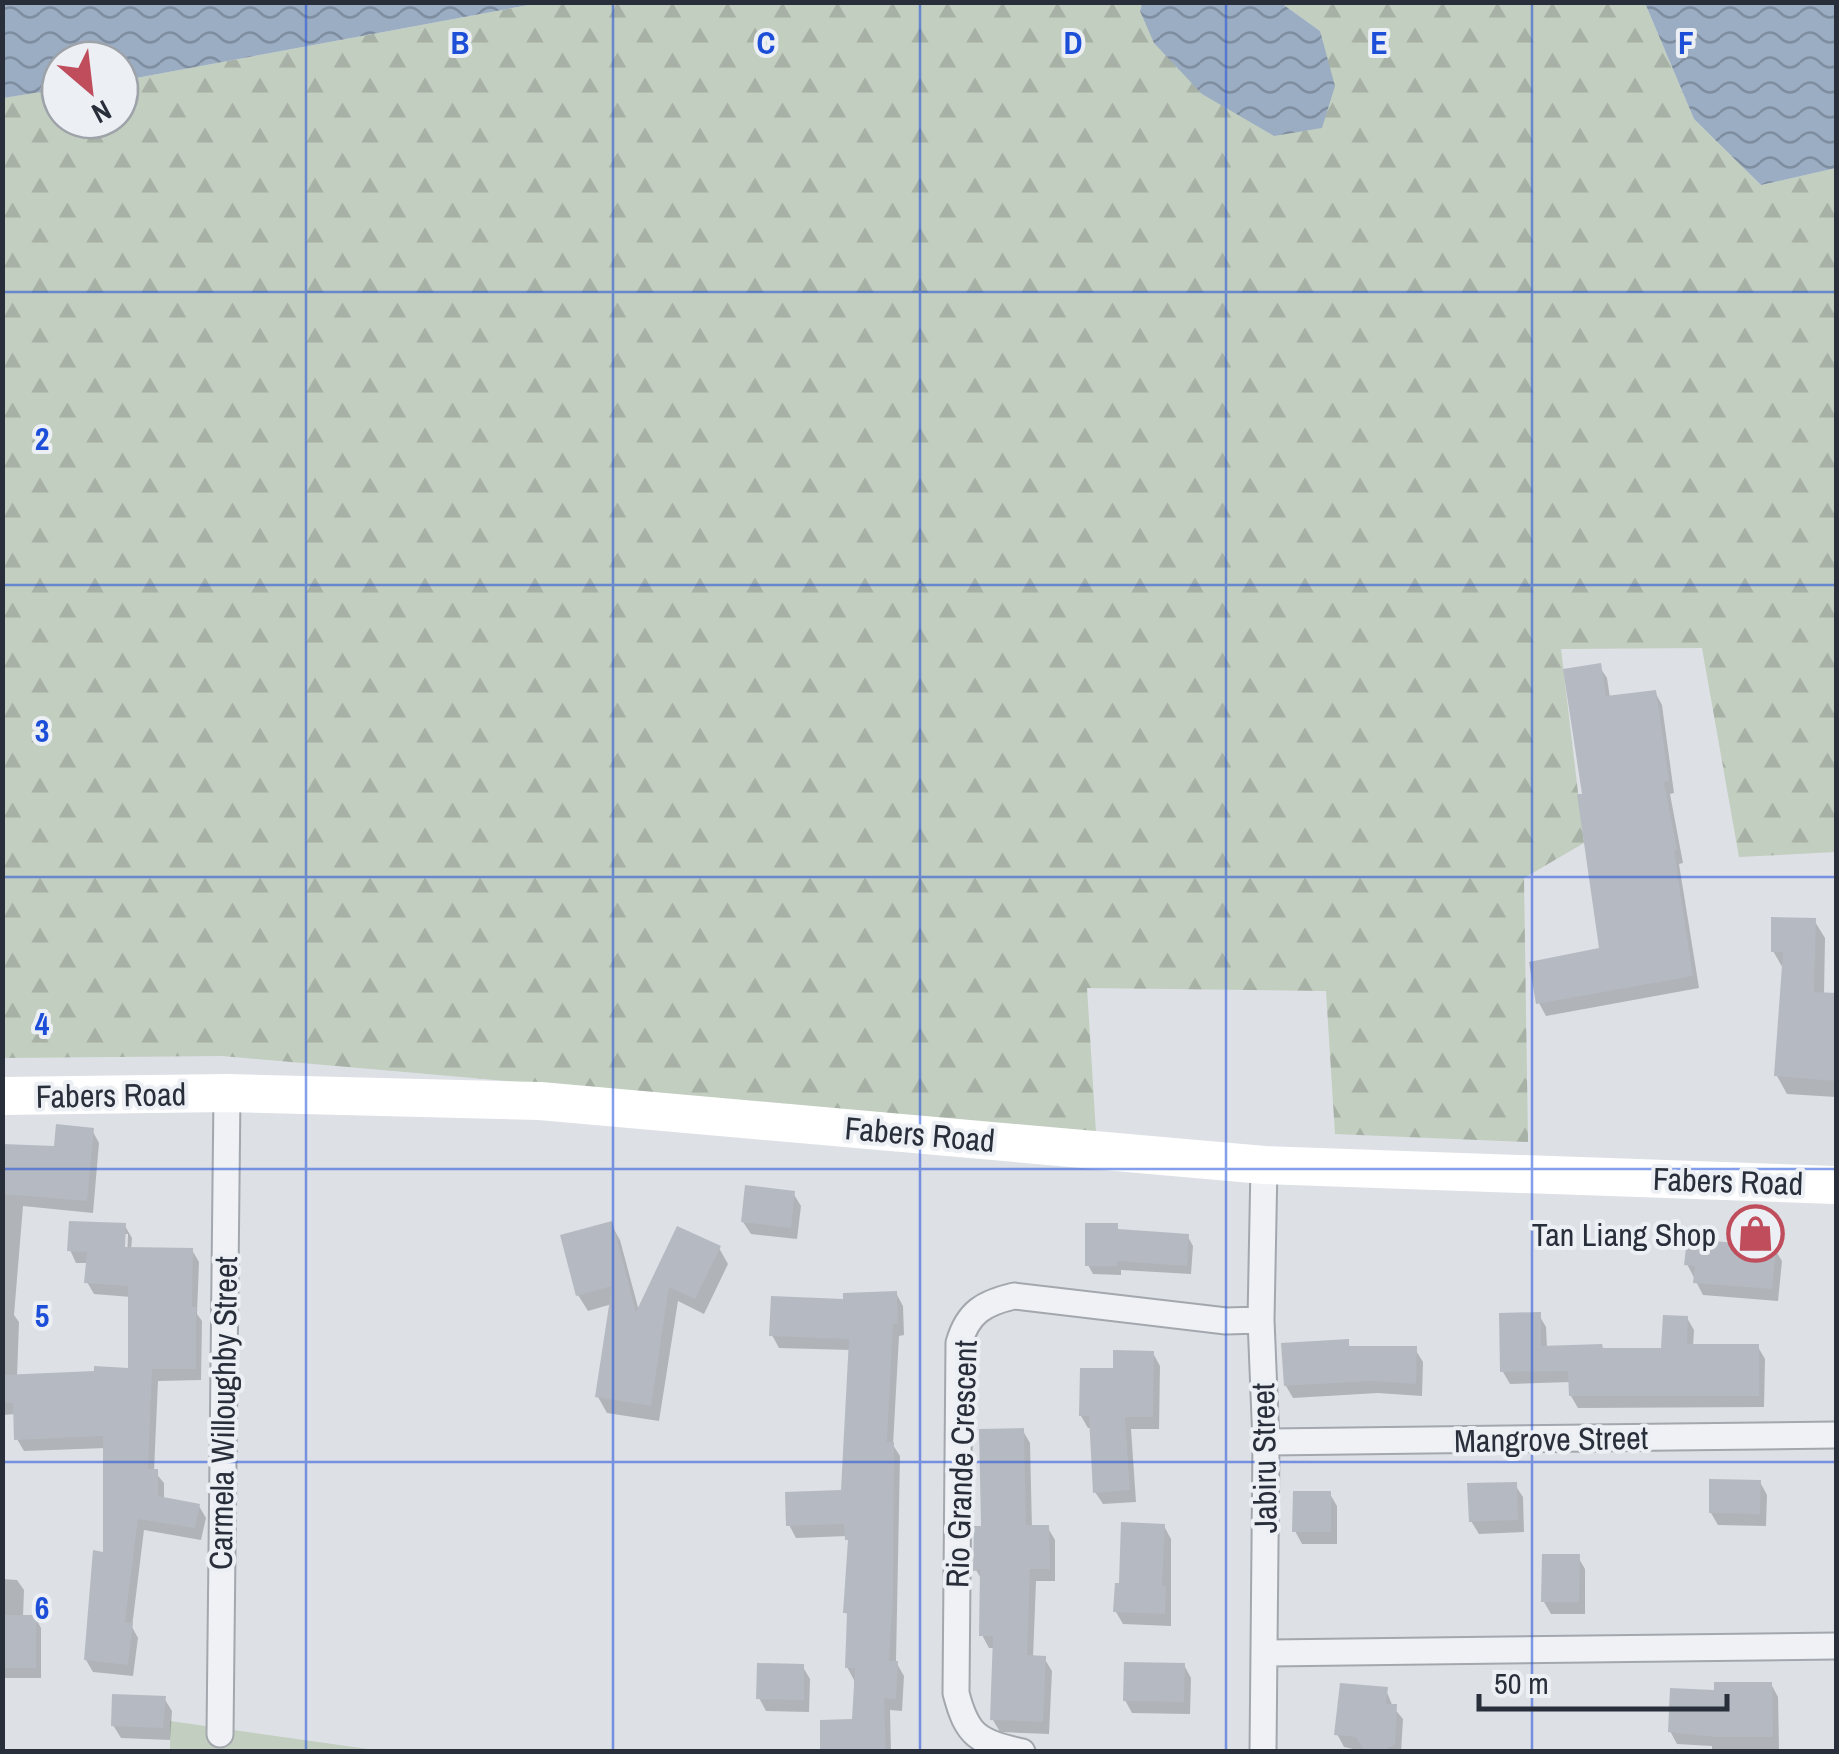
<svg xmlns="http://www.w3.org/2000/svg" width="1839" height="1754" font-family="'Archivo Narrow',sans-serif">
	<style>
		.green { fill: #c2cebf }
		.forest { fill: url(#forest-firs) }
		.water { fill: url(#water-waves) }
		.shadow { fill: #0003; fill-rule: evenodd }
		.building { fill: #b5b9c1 }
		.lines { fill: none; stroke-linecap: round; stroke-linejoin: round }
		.minor-casing { stroke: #a3a7ae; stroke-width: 29 }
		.minor { stroke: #eff1f4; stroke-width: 25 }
		.secondary { stroke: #fff; stroke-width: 38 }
		.grid { fill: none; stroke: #1d4ed8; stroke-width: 2.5; stroke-opacity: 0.55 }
		.labels { text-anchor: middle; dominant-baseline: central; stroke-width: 8; stroke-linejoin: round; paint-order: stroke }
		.street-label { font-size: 32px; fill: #282e3a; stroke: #eceff3 }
		.poi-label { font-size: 32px; fill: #282e3a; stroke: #eceff3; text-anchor: end }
		.grid-label { font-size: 32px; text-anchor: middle; font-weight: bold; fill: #1d4ed8; stroke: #eceff3; stroke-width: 8; stroke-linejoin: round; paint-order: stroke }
	</style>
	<defs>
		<pattern id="forest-firs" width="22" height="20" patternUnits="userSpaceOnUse" patternTransform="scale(2.5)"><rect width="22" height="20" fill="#c2cebf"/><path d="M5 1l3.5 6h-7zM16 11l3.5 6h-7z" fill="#a7b1a5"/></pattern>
		<pattern id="water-waves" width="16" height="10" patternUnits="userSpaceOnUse" patternTransform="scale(2.5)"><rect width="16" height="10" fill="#9badc2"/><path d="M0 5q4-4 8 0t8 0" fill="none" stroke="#7e8d9f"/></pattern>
	</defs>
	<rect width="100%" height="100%" fill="#dde0e5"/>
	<path class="green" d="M170,1721L382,1751H170Z"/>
	<path class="forest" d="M1142,2L1140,11L1320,31L1281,3H1645L1694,119L1761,185L1836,168V852L1739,857L1702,648L1561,649L1584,843L1524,878L1528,1142L1335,1134L1326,991L1087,988L1096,1133L222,1056L3,1058L2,98L60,89V120H120V81L539,3Z"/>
	<path class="water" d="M2,3L3,2L539,3L120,81V60H60V89L3,98Z
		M1142,3H1281L1320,31L1335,86L1322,128L1274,136L1202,94L1154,43L1140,11Z
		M1645,3H1836V168L1761,185L1694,119Z"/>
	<path class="shadow" d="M1599,666L1607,678L1610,698L1655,692L1662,705L1674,793L1670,794L1683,863L1679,864L1699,988L1546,1016L1539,1003L1602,950L1585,796Z
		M1814,920L1825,938L1824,995L1836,996V1097L1787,1094L1777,1076L1784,970L1773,951Z
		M92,1130L99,1143L93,1213L23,1206L14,1315L19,1322L17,1377L130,1370L131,1297L94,1294L87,1282L88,1263H76L70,1250L125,1226L132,1238L131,1250H192L199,1262L197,1314L202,1321L201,1380L158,1381L154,1471L164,1483V1500L199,1506L206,1518L201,1540L144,1530L132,1627L138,1638L133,1676L93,1672L86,1660L106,1555V1448L24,1451L17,1439L16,1414L2,1415V1147L56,1148ZM123,1234H128L127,1260Z
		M793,1193L801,1206L797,1239L751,1234L743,1222Z
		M611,1224L620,1240L639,1311L678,1229L719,1248L728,1264L704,1314L678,1301L659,1421L607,1413L598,1397L612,1304L588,1311L578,1295Z
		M1116,1226L1120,1232L1188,1237L1193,1246L1191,1274L1121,1270V1275L1093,1274L1088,1265Z
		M1774,1248L1782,1261L1778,1301L1703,1295L1687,1264Z
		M896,1293L903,1306L904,1335L899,1336L893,1445L900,1456L896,1662L904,1676L902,1711L890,1710L891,1752H822L854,1722V1680L847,1667L849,1619L846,1612L850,1544L847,1536L796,1538L789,1525L844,1493L851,1350L779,1348L772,1335L846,1302Z
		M1539,1315L1546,1327L1547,1348L1663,1351L1687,1318L1694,1330L1693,1347H1758L1765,1359L1764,1407L1578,1408L1571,1396V1382L1510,1384L1503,1372Z
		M1347,1342L1351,1348L1415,1349L1423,1362L1422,1396L1378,1393L1293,1398L1286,1386Z
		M1153,1353L1160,1366L1159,1429H1131L1136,1502L1103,1504L1095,1492L1092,1428H1088L1081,1416L1115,1371Z
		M1023,1431L1030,1443L1032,1528H1048L1055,1540V1581H1036L1033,1658H1044L1052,1671L1049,1734L1000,1732L993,1720L995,1648H989L982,1635L983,1582L976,1570L984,1528Z
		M1760,1482L1767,1495L1766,1526L1718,1525L1711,1513Z
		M1515,1485L1523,1497L1524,1532L1479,1534L1471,1521Z
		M1330,1494L1337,1506V1544H1302L1295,1531Z
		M1164,1526L1171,1539V1626L1123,1624L1116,1612Z
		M1578,1557L1585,1569V1614H1551L1544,1602Z
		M2,1579L17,1580L24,1590L23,1617H35L41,1628V1678H2Z
		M1184,1665L1191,1678L1190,1714L1132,1713L1125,1700Z
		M803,1667L810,1679L809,1712L766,1711L759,1698Z
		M1771,1684L1778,1697L1779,1749L1712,1752V1746L1677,1744L1670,1731L1717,1693Z
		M1386,1690L1393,1707L1403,1719L1401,1752H1367L1344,1747L1337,1734Z
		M164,1698L172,1711L170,1740L121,1738L113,1725Z"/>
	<path class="building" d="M1601,663L1606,696L1656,690L1669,781L1664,782L1677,850L1674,851L1693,976L1536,1004L1529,962L1599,948L1577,794H1582L1563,669Z
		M1771,917L1816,918L1814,992L1836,993L1834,1081L1774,1076L1783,952H1771Z
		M56,1124L94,1128L87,1201L2,1194V1144L54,1146Z
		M745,1185L795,1191L791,1228L741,1222Z
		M69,1221L126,1223L125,1247L193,1248L192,1307H196V1369H152L148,1469H158V1496L200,1504L195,1528L138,1519L125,1622L133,1623L128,1665L84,1660L93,1550L103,1552V1436L14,1440L13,1403H2V1375L94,1371V1366L128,1368V1286L84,1283L87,1252L67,1251Z
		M612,1221L636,1312L677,1226L721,1246L695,1299L669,1287L651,1406L595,1397L612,1286L576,1296L560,1235Z
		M1085,1223H1118V1229L1189,1234L1187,1266L1117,1261V1266H1085Z
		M1687,1239L1776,1246L1772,1289L1693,1283L1695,1266L1684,1265Z
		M897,1291L898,1324H893L887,1442H894L893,1595L889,1661H898L896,1699L884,1698L886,1752H820V1720L852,1719L855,1668H845L847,1613H843L848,1540H845L844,1524L786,1526L785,1492L841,1490L849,1339L769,1336L771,1296L843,1299V1293Z
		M1541,1312V1346L1602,1344L1603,1348H1661L1663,1315L1688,1316L1687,1344H1759V1396H1569L1568,1371L1500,1372L1499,1313Z
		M1349,1339V1346H1417L1416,1384L1370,1381L1284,1386L1281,1343Z
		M1113,1350L1154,1351L1153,1417H1125L1130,1490L1093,1493L1089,1416H1079L1080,1368H1113Z
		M1024,1428L1026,1525H1049L1050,1569H1030L1027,1655L1046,1656L1043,1722L990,1720L993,1636H979L980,1570L973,1571L974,1526H981L979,1429Z
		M1709,1479L1761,1480L1760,1514L1709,1513Z
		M1517,1482L1518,1520L1469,1522L1467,1483Z
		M1293,1491H1331V1532H1292Z
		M1121,1522L1165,1524L1162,1586H1166L1165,1614L1113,1612L1115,1583H1119Z
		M1542,1554H1580L1579,1602H1541Z
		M2,1615H36V1668H2Z
		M1124,1662L1185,1663L1184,1702L1123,1701Z
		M757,1663L804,1664V1700L756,1699Z
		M1714,1682H1772L1773,1737H1715L1668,1732L1670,1688L1714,1690Z
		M1340,1683L1388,1687L1386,1704H1397L1395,1744L1382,1752H1365L1356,1737L1334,1735Z
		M112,1694L166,1696L163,1728L111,1726Z"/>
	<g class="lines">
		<defs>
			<path id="minor" d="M1266,1442L1836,1435
				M1265,1653L1836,1646
				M220,1734L227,1093
				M1022,1752C978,1742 967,1736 956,1693L959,1343C968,1312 984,1303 1014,1296L1226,1321L1261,1320
				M1263,1752L1266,1442L1261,1320L1264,1165"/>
		</defs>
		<use href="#minor" class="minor-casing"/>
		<use href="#minor" class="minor"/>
		<path class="secondary" d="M2,1096L227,1093L540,1101L1264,1165L1836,1185"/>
	</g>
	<path class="grid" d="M306,2V1752M613,2V1752M920,2V1752M1226,2V1752M1532,2V1752M2,292H1836M2,585H1836M2,877H1836M2,1169H1836M2,1462H1836"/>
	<defs>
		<symbol id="shop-ring" viewBox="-11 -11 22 22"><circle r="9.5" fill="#eceff3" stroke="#bf4d5c" stroke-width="1.5"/><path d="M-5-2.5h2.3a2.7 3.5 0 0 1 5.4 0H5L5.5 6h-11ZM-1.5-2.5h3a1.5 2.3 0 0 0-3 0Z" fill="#bf4d5c"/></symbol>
	</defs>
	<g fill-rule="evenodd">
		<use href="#shop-ring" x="1724" y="1202" width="63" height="63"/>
	</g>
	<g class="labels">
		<g class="street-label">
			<text transform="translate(111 1095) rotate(-1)">Fabers Road</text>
			<text transform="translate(920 1134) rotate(5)">Fabers Road</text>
			<text transform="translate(1728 1181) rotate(2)">Fabers Road</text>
			<text transform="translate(223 1413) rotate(-89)">Carmela Willoughby Street</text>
			<text transform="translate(1551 1439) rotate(-1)">Mangrove Street</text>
			<text transform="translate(1264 1458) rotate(-91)">Jabiru Street</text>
			<text transform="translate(961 1464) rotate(-88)">Rio Grande Crescent</text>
		</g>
		<g class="poi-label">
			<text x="1716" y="1234">Tan Liang Shop</text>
		</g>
	</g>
	<g class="grid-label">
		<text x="460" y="54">B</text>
		<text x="766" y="54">C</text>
		<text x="1073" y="54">D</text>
		<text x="1379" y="54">E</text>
		<text x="1686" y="54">F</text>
		<text x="42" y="450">2</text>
		<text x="42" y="742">3</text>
		<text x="42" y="1035">4</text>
		<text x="42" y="1327">5</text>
		<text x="42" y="1619">6</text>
	</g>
	<rect width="1839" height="1754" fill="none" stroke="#282e3a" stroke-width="10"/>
	<g transform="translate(90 90) rotate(152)"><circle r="48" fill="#eceff3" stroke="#9ea2a9" stroke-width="2.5"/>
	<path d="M0-8L18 38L0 25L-18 38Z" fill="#bf4d5c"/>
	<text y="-15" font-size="28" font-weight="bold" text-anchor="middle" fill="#282e3a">N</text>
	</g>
	<path d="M1479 1694v15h248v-15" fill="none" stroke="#282e3a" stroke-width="5"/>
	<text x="1494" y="1694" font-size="30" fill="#282e3a" stroke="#eceff3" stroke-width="8" paint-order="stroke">50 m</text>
</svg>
